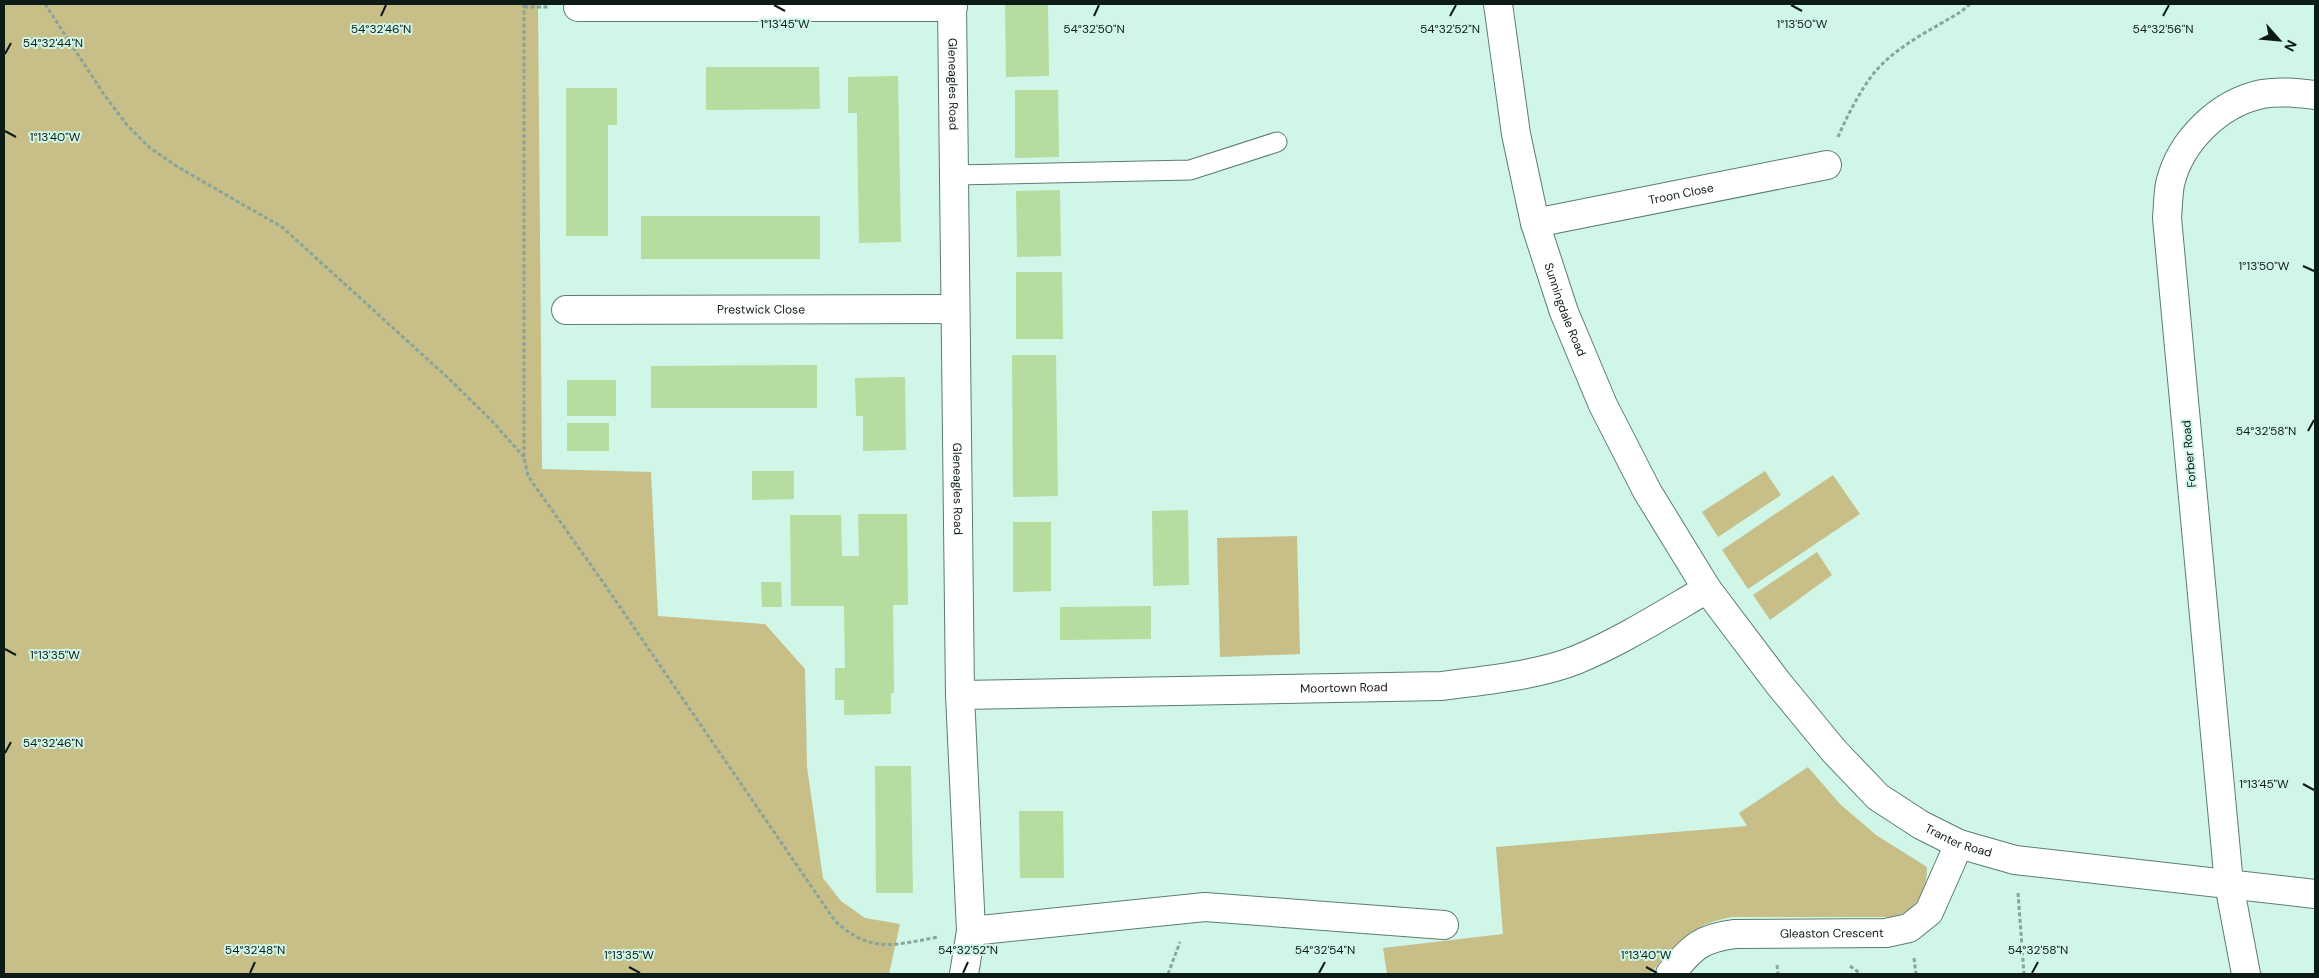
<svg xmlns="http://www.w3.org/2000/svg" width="2319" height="978" font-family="'DM Sans',sans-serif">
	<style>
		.green { fill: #c8be88 }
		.building { fill: #b6dca0 }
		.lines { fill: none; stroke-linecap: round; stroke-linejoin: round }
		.service-casing { stroke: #5b7d70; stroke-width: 21 }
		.minor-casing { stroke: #5b7d70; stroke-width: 30 }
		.path { stroke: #88a59a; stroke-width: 3; stroke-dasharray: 4 2.5; stroke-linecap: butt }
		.service { stroke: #fff; stroke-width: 19 }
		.minor { stroke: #fff; stroke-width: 28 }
		.ticks { fill: none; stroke: #0d1b16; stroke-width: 2 }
		.labels { text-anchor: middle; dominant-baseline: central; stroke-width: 4; stroke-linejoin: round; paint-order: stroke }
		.street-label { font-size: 12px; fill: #0d1b16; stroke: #d0f6e7 }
		.ticks-label { font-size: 12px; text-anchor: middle; fill: #0d1b16; stroke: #d0f6e7; stroke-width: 4; stroke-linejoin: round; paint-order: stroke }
	</style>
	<rect width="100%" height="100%" fill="#d0f6e7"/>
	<path class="green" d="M4,4H538L542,469L651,472L658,616L765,624L805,669L807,767L823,878L841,901L865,918L900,924L889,974H4Z
		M1765,471L1781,495L1718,537L1702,512Z
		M1833,475L1860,514L1748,589L1722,550Z
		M1297,536L1300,654L1220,657L1217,538Z
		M1817,552L1832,575L1770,620L1753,595Z
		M1808,767L1840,804L1876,835L1927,867C1927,891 1917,912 1892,917H1731C1690,925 1676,944 1650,974H1387L1383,948L1503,934L1496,847L1747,826L1739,813Z"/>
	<path class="building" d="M1005,4H1048L1049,76L1006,77Z
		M706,67H819L820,109L706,110Z
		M898,76L901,242L859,243L857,120V113H848V77Z
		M566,88H617V125H608V236H566Z
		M1015,90H1058L1059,157L1015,158Z
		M1060,190L1061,256L1017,257L1016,191Z
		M641,216H820V259H641Z
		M1016,272H1062L1063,339H1016Z
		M1012,355H1056L1058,496L1013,497Z
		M817,365V408H651V366Z
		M905,377L906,450L863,451V416H856L855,378Z
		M567,380H616V416H567Z
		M567,423H609V451H567Z
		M752,471H794V499L752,500Z
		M1188,510L1189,585L1153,586L1152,511Z
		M858,514H907L908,605H893L894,693H891V714L844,715V700H835V668H845L844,606H791L790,515H841L842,556H859Z
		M1013,522H1051V591L1013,592Z
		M761,582H781L782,607H762Z
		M1151,606V639L1060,640V607Z
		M875,766H911L913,893H876Z
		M1019,811H1063L1064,878H1020Z"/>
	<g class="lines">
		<defs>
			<path id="service" d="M955,175L1190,170L1277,142"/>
			<g id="minor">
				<path id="s1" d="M952,4L960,695L971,931L964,974"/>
				<path id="s2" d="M1498,4L1516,134L1535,223L1564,312L1603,405L1647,491L1707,589L1778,683L1834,751L1878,797L1921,825L1959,844L2015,860L2315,894"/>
				<path d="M578,7H953"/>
				<path id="s3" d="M1535,223L1827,165"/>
				<path id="s4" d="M566,310L955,309"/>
				<path id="s5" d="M960,695L1442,686C1484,680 1536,676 1576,660C1622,641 1664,614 1707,589"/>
				<path d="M971,931L1205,907L1444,925"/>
				<path id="s6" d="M1670,974C1692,948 1700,938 1735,934L1886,933L1909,928L1929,912L1959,844"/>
				<path d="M2246,974L2229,884L2167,218C2168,207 2168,195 2170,184C2180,141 2219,103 2262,94C2280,91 2297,93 2315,95"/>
			</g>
		</defs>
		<use href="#service" class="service-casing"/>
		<use href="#minor" class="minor-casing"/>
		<path class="path" d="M45,4L103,93L127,125L150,148L178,167L282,227L447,377L491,420L524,457
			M524,4V458L528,476L607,588L835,921C871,954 894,945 938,937
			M524,7H548
			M1838,137C1846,118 1861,89 1874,73C1896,46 1933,29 1962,11L1970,4
			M2018,893L2024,974
			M1914,958L1916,974
			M1777,965L1778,974
			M1850,966L1861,974
			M1168,974L1180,942"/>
		<use href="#service" class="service"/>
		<use href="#minor" class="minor"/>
	</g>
	<path class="ticks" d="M774,5L785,11M1791,5L1802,11M381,16L386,5M1094,16L1099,5M1450,16L1456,5M2163,16L2169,5M5,54L11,43M5,131L16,137M2303,266L2314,271M2308,431L2314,420M5,649L16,655M5,753L11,742M2303,784L2314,790M629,967L640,973M1646,967L1657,973M250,973L255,962M963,973L968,962M1319,973L1325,962M2032,973L2038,962"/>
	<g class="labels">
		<g class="street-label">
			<text stroke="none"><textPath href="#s1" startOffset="80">Gleneagles Road</textPath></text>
			<text stroke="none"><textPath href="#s3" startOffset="149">Troon Close</textPath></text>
			<text stroke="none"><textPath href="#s4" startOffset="195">Prestwick Close</textPath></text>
			<text stroke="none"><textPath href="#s2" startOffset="314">Sunningdale Road</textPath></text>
			<text transform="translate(2189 454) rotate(-95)">Forber Road</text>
			<text stroke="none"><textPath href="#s1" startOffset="485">Gleneagles Road</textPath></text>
			<text stroke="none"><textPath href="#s5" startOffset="384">Moortown Road</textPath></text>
			<text stroke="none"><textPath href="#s2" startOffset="990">Tranter Road</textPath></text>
			<text stroke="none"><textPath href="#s6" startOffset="176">Gleaston Crescent</textPath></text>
		</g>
	</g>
	<g class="ticks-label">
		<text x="785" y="28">1°13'45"W</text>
		<text x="1802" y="28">1°13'50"W</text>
		<text x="381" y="33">54°32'46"N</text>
		<text x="1094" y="33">54°32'50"N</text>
		<text x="1450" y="33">54°32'52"N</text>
		<text x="2163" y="33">54°32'56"N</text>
		<text x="53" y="47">54°32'44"N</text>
		<text x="55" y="141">1°13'40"W</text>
		<text x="2264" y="270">1°13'50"W</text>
		<text x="2266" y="435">54°32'58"N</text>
		<text x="55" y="659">1°13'35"W</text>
		<text x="53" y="747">54°32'46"N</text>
		<text x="2264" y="788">1°13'45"W</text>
		<text x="255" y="954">54°32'48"N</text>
		<text x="968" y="954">54°32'52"N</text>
		<text x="1325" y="954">54°32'54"N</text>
		<text x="2038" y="954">54°32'58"N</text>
		<text x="629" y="959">1°13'35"W</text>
		<text x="1646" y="959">1°13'40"W</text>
	</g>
	<rect width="2319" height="978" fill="none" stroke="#0d1b16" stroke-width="10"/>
	<g transform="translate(2279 40) rotate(117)" stroke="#d0f6e7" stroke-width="4" paint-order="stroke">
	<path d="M0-4L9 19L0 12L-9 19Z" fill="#0d1b16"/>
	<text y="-8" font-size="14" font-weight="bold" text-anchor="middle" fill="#0d1b16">N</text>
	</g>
</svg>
